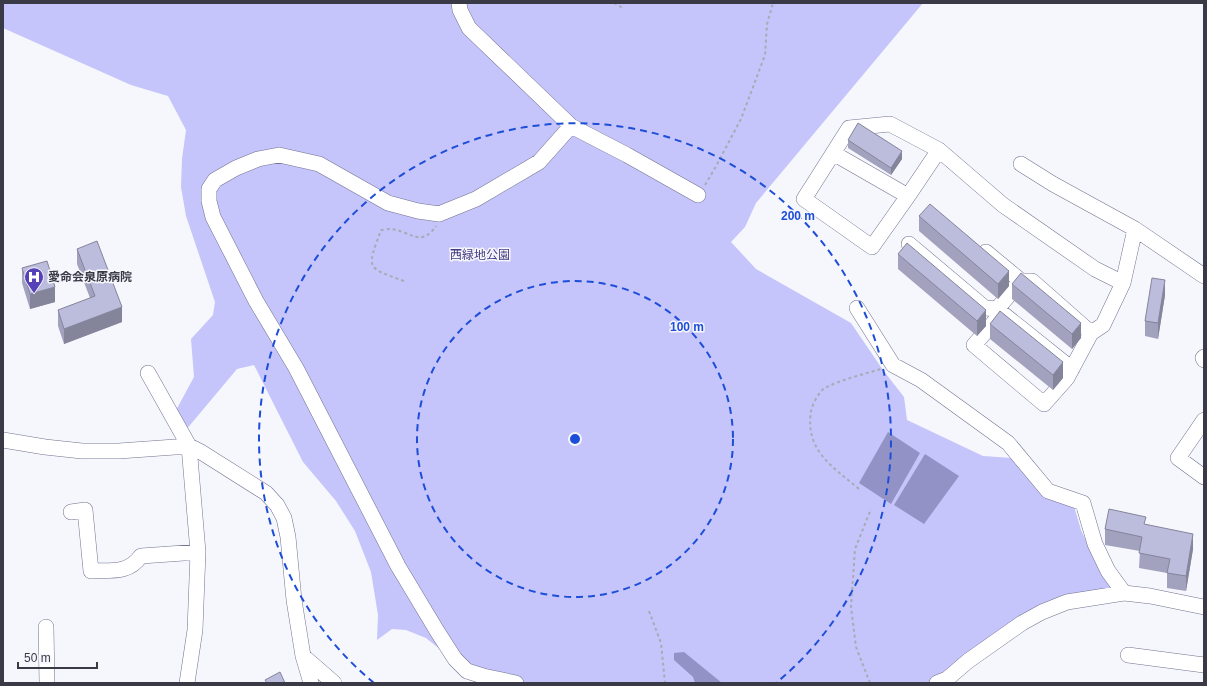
<svg xmlns="http://www.w3.org/2000/svg" width="1207" height="686" font-family="Arial,'Noto Sans JP',sans-serif">
	<style>
		.green { fill: #c5c4fb }
		.water { fill: #9392c7 }
		.lines { fill: none; stroke-linecap: round; stroke-linejoin: round }
		.minor-casing { stroke: #727290; stroke-width: 16 }
		.path { stroke: #aaaab4; stroke-width: 2; stroke-dasharray: 3 3; stroke-linecap: butt }
		.minor { stroke: #fff; stroke-width: 15 }
		.wall { fill: #a2a2be }
		.shaded-wall { fill: #84849b }
		.building { fill: #bcbcdd; stroke: #84849b }
		.ring { fill: none; stroke: #1d4ed8; stroke-width: 2; stroke-dasharray: 7 5 }
		.labels { text-anchor: middle; dominant-baseline: central; stroke-width: 3; stroke-linejoin: round; paint-order: stroke }
		.park-label { font-size: 12px; fill: #433c7e; stroke: #f6f6fd }
		.poi-label { font-size: 12px; font-weight: bold; fill: #3a3a47; stroke: #f6f6fd; text-anchor: start }
		.centre { fill: #1d4ed8; stroke: #f6f6fd; stroke-width: 2 }
		.ring-label { font-size: 12px; text-anchor: middle; font-weight: bold; fill: #1d4ed8; stroke: #f6f6fd; stroke-width: 3; stroke-linejoin: round; paint-order: stroke }
	</style>
	<rect width="100%" height="100%" fill="#f6f6fd"/>
	<path class="green" d="M3,3H923L756,203L745,227L731,242L756,269L851,323L883,370L904,397L907,420L983,456L1012,458L1073,503L1081,530L1095,561L1118,591L1071,596L944,683H495L441,650L426,638L406,630L392,629L377,640L378,615L371,572L355,531L336,501L303,462L254,365L237,369L185,431L174,414L194,377L191,339L213,315L215,302L186,216L181,187L182,159L186,130L168,96L131,85L3,28Z"/>
	<path class="water" d="M888,432L920,453L891,504L859,483Z
		M925,454L959,476L924,524L894,505Z
		M684,652L722,683H695L693,677L674,660V653Z"/>
	<g class="lines">
		<defs>
			<path id="minor" d="M459,3L460,10L469,28L571,126L627,155L698,195
				M939,150L908,196L872,247L804,199L849,128L890,124L939,150L1003,205L1095,269L1123,283
				M833,153L908,196
				M1021,164L1053,184L1135,229L1204,276
				M909,244L985,308L997,309L1072,369
				M986,252L1021,281H1032L1091,333
				M857,308L893,365L921,380L1008,443L1048,491L1083,503L1095,544L1108,571L1124,593
				M997,309L1021,281
				M1002,313L974,345L1044,404L1067,378L1091,333L1103,325L1123,283L1135,229
				M1204,357L1203,358L1204,360
				M148,373L189,446L198,552L195,630L187,683
				M1204,420L1178,458L1204,477
				M3,440L45,447L82,451H119L189,446L201,452L266,493L277,505L284,518L288,537L294,600L303,656L311,683
				M71,512L85,510L91,571C111,570 128,574 141,556L198,552
				M46,627L47,683
				M1128,655L1204,665
				M303,656L334,683
				M516,683L483,676L467,671L455,659L437,631L398,566L296,368L256,301L213,217L209,201V189L215,180L236,168L258,159L279,155L319,164L388,203L418,211L439,214L476,199L539,162L571,126
				M937,683L947,679L968,661L1022,623L1042,612L1067,602L1124,593L1150,596L1204,607"/>
		</defs>
		<use href="#minor" class="minor-casing"/>
		<path class="path" d="M614,3L621,7L624,3
			M705,185L714,170L741,119L765,55L767,24L773,3
			M404,281C365,267 367,269 381,230C384,230 388,229 390,229C410,230 420,249 436,226
			M859,489C832,466 805,451 811,411C812,405 820,390 825,388C840,380 864,374 881,369
			M649,611L661,643L665,683
			M870,683L856,647L851,607L855,549L871,509"/>
		<use href="#minor" class="minor"/>
	</g>
	<path class="wall" d="M848,140L902,159L891,175L848,148Z
		M919,216L1009,286L998,299L919,231Z
		M77,249L122,322L64,344L58,326V310L90,298L77,264Z
		M898,254L986,326L977,336L898,269Z
		M22,268L55,302L30,309L22,283Z
		M1012,284L1081,338L1072,349L1012,299Z
		M1165,295L1158,339L1145,336V321Z
		M990,324L1063,378L1053,390L990,339Z
		M1146,525L1193,549L1186,591L1167,588V573L1139,568L1140,551L1105,545V529Z"/>
	<path class="shaded-wall" d="M902,151V159L891,175V168Z
		M1009,271V286L998,299V284Z
		M1165,280V295L1158,339V323Z
		M55,287V302L30,309V294Z
		M122,307V322L64,344V329Z
		M986,310V326L977,336V321Z
		M1081,323V338L1072,349V334Z
		M1063,362V378L1053,390V375Z
		M1193,534V549L1186,591V576Z"/>
	<path class="building" d="M858,123L902,151L891,168L848,140Z
		M930,204L1009,271L998,284L919,216Z
		M97,241L122,307L64,329L58,310L95,296L77,249Z
		M907,243L986,310L977,321L898,254Z
		M47,261L55,287L30,294L22,268Z
		M1021,273L1081,323L1072,334L1012,284Z
		M1152,278L1165,280L1158,323L1145,321Z
		M1000,311L1063,362L1053,375L990,324Z
		M1109,509L1146,517L1144,524L1193,534L1186,576L1167,573L1170,559L1139,553L1142,537L1105,529Z
		M280,672L285,683H267L265,680Z"/>
	<g class="ring">
		<circle cx="575" cy="439" r="158"/>
		<path d="M374 683A316 316 0 1 1 776 683"/>
	</g>
	<defs>
		<symbol id="hospital-pin" viewBox="-11 -11 22 30"><path d="M0 17L-7.5 6A9.5 9.5 0 1 1 7.5 6Z" fill="#5641b9" stroke="#f6f6fd"/><path d="M-5-5h3v3.5h4V-5h3V5h-3V1.5h-4V5h-3Z" fill="#fff"/></symbol>
	</defs>
	<g fill-rule="evenodd">
		<use href="#hospital-pin" x="23" y="266" width="22" height="30"/>
	</g>
	<g class="labels">
		<g class="park-label">
			<text x="480" y="255">西緑地公園</text>
		</g>
		<g class="poi-label">
			<text x="48" y="277">愛命会泉原病院</text>
		</g>
	</g>
	<circle cx="575" cy="439" r="6" class="centre"/>
	<g class="ring-label">
		<text x="798" y="220">200 m</text>
		<text x="687" y="331">100 m</text>
	</g>
	<rect width="1207" height="686" fill="none" stroke="#3a3a47" stroke-width="8"/>
	<path d="M18 662v6h79v-6" fill="none" stroke="#3a3a47" stroke-width="2"/>
	<text x="24" y="662" font-size="12" fill="#3a3a47" stroke="#f6f6fd" stroke-width="3" paint-order="stroke">50 m</text>
</svg>
